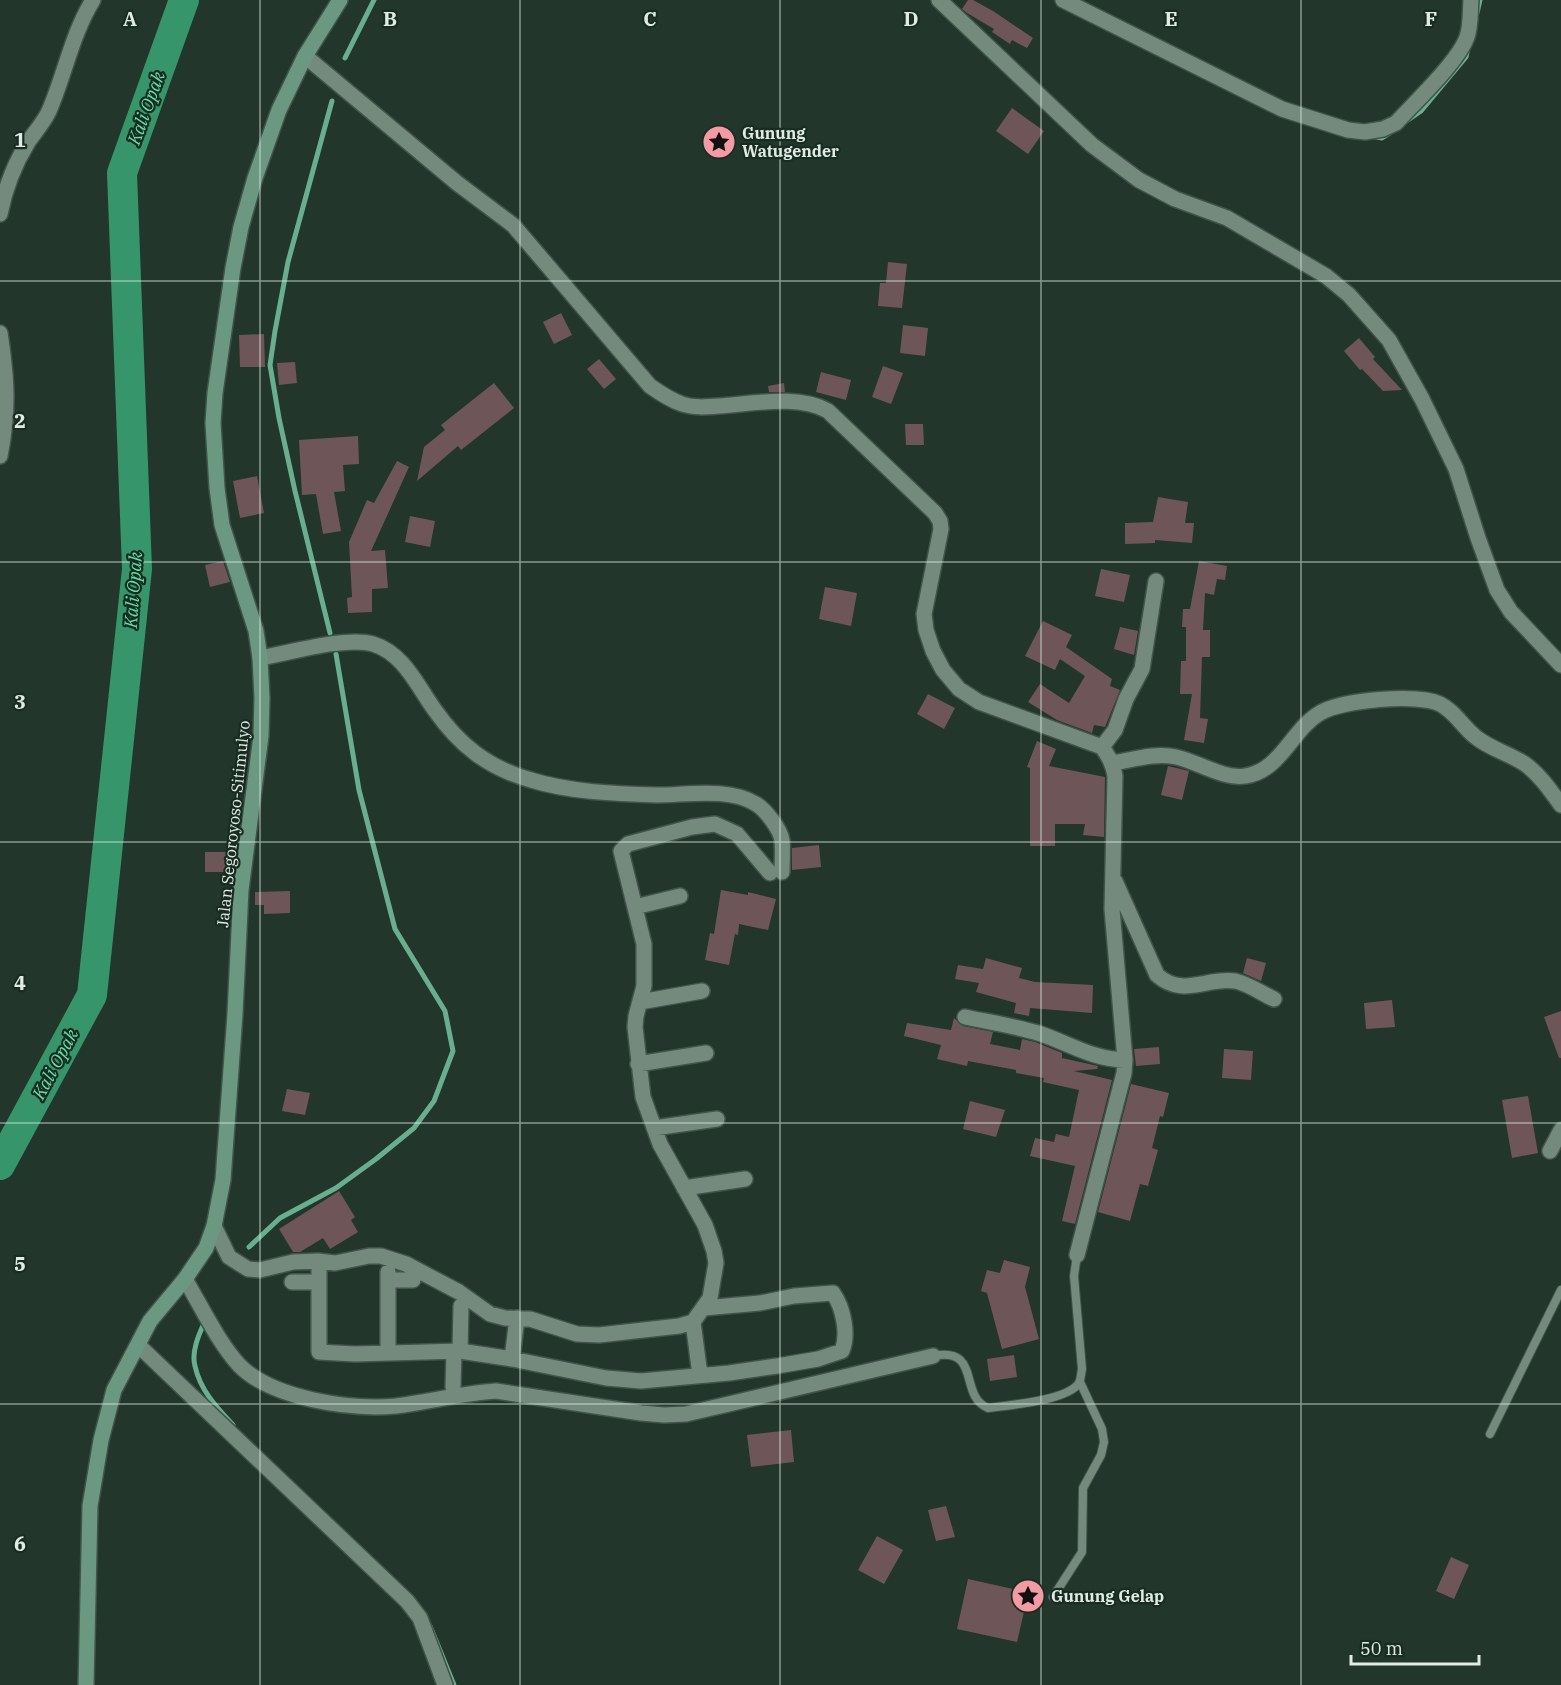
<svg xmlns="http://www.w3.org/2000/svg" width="1561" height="1685" font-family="'IBM Plex Serif',serif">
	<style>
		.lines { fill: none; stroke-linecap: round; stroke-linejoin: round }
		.stream { stroke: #69af8f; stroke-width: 5 }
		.river { stroke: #36956a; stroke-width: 30 }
		.building { fill: #6e5658 }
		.service-casing { stroke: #41534a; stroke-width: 10 }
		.minor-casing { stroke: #41534a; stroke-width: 18 }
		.secondary-casing { stroke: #41534a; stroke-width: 18 }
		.service { stroke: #748a7d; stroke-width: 8 }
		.minor { stroke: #748a7d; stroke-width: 15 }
		.secondary { stroke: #6a9880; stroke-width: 15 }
		.grid { fill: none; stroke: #dfebe4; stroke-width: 1.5; stroke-opacity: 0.55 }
		.labels { text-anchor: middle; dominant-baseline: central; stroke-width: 4.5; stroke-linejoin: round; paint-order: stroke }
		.poi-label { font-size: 16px; font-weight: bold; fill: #dfebe4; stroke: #192c22; text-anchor: start }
		.street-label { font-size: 16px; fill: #dfebe4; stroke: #192c22 }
		.water-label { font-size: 18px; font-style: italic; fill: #64e1a6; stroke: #192c22 }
		.grid-label { font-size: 20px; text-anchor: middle; font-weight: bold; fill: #dfebe4; stroke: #192c22; stroke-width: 4.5; stroke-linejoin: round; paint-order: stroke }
	</style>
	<rect width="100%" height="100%" fill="#22362b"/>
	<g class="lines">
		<path class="stream" d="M1477,13L1480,0
			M345,58L374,0
			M1405,122L1421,111L1466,57L1468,48
			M1372,136L1382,138L1390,133
			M330,633L295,491L279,418L270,365L275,331L288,262L332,101
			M249,1247L280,1218L336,1188L376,1159L414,1128L434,1101L453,1051L445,1011L395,929L359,790L336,654
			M205,1321C199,1334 191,1352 195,1366C200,1390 217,1408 233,1425
			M430,1626L454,1685"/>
		<path class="river" d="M0,1165L92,995L137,569L122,173L184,0"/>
	</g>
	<path class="building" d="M968,0H973L993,11L1033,38L1027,48L1012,40L1010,44L992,32L994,29L967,13L962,9Z
		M1012,108L1044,131L1028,154L996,131Z
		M888,262L907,264L902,308L878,306L880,283H886Z
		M561,313L572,335L554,344L543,322Z
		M903,325L928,328L925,356L900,353Z
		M264,334L265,367H240L239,335Z
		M1359,338L1375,357L1373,359L1402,390L1383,391L1362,369L1360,370L1344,351Z
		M599,359L616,379L604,389L587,369Z
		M295,362L297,383L279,385L277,363Z
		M883,366L903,373L891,404L872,397Z
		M821,372L851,380L846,400L816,392Z
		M494,383L514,408L461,450L458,446L417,481L424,447L445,430L441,425Z
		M784,383L785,392H769L768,386Z
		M905,424H923L924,445H906Z
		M358,436L359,464L343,465L345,491L334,492L341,531L323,534L316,494L302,495L299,440Z
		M397,461L409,467L371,551L385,550L388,588L372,589V612L348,613L347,598L352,597L349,542L367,500L374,503Z
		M257,476L264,513L240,518L233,481Z
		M1158,497L1188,502L1185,523H1194L1192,543L1155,540V543L1125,544V523L1153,522Z
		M410,516L435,521L430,547L405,542Z
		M223,561L230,582L210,587L205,565Z
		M1199,561L1227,566L1225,580L1217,579L1214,595L1205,593L1203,630H1210V657H1202L1200,718L1208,719L1204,743L1184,740L1192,694H1180L1181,661H1186V627H1182L1183,609H1190Z
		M1101,569L1130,575L1124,602L1095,596Z
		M825,587L857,593L851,626L819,619Z
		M1043,621L1072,635L1066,647L1112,679L1110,686L1120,690L1105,727L1094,725L1092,733L1057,720L1028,702L1040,684L1069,703L1085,676L1060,659L1055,670L1025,656Z
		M1120,627L1138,631L1134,655L1114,649Z
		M928,694L955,708L944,729L917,714Z
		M1037,741L1056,749L1049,766L1105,777L1104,837L1083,835L1085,824H1055V846H1030V768L1027,767Z
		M1168,766L1189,771L1182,800L1161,795Z
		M819,845L821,867L792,870V848Z
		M205,852H227V872H205Z
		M721,890L748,895V892L776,899L768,930L739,924L738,935L735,934L729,965L705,960L710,933L714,934Z
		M290,891V913L264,914V905H255V892Z
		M986,958L1022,968L1019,978L1035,982L1093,985L1092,1013L1030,1008L1029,1016L1014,1013L1016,1003L976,992L979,983L955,979L958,965L983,969Z
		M1247,958L1266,963L1261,981L1243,973Z
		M1392,1000L1395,1027L1366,1029L1364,1003Z
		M1561,1011V1058H1559L1544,1017Z
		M954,1018L963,1026L993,1032L990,1044L1020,1050L1022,1039L1035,1042L1062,1053V1058L1098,1066L1097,1069L1074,1071L1112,1080L1075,1224L1062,1221L1075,1166L1030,1156L1035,1138L1054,1142L1056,1134L1069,1137L1079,1090L1043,1082L1044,1078L1016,1073V1070L968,1061L967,1066L937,1059L941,1045L904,1036L907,1023L951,1030Z
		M1159,1047L1160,1064L1136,1066L1134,1049Z
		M1224,1049L1253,1051L1251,1080L1222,1078Z
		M1131,1084L1169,1093L1163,1117L1160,1116L1152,1148L1158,1150L1148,1186L1140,1184L1130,1221L1098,1212Z
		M287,1089L310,1093L305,1115L282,1111Z
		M1528,1096L1538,1153L1512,1158L1502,1100Z
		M970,1101L1005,1110L996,1137L963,1129Z
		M339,1191L355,1217L351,1220L358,1232L330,1249L323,1238L300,1252H293L279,1229Z
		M1004,1260L1030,1267L1025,1287L1039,1339L1002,1349L987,1293L981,1291L987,1270L1000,1273Z
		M1014,1355L1017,1377L990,1381L987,1359Z
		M791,1430L794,1462L751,1467L747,1435Z
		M946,1506L955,1537L936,1541L928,1510Z
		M877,1536L903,1550L884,1584L858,1570Z
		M1451,1557L1469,1565L1454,1599L1436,1591Z
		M968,1579L1013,1589L1011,1600L1026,1603L1017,1642L957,1629Z"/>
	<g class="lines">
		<defs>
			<path id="service" d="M933,1356C982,1346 958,1396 988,1408C1008,1405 1067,1401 1079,1383C1081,1379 1081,1373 1082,1369L1074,1276L1077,1255
				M1490,1434L1561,1290
				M1053,1597L1082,1552L1083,1488L1101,1455L1104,1442L1102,1429L1080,1382"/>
			<path id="minor" d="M939,0L1092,145L1139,180L1175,199L1227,218L1326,276L1349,295L1389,340L1422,399L1456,469L1478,538L1497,590L1511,612L1561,665
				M1063,0L1282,109L1348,130L1365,132L1383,129L1396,123C1415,102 1458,62 1467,37C1471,26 1470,12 1471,0
				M305,56L457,183L513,225L650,386C660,393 670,400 682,404C694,408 706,407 719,406C752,404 798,394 828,411L935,513L940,521L941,529L924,614L926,630L933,651L943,670L959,689L979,702L1102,747C1109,757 1113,764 1115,776L1112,909L1125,1060L1124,1073L1077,1255
				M0,214C5,188 14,165 28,142C35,132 44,122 49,111C65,74 72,34 93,0
				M0,333C7,379 9,410 0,456
				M260,658C289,653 347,636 373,644C403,653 417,685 434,709C459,745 488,768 531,780C569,792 617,794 657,795C687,795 729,787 756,804C766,810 780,829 782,840C783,851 782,862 782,872
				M1102,747L1115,730L1126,699L1142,669L1156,581
				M1113,763C1132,760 1156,752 1176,757C1196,761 1225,780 1245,776C1281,771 1292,729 1320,713C1341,700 1418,693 1440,704C1456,712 1463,728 1477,738C1491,749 1510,754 1525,764C1540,775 1550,790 1561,805
				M1115,881L1157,975C1183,998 1206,977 1235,981C1249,984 1261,993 1274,999
				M635,907L680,896
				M640,1002L702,991
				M965,1017C989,1022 1014,1026 1038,1033C1069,1043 1091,1059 1125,1060
				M638,1064L706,1053
				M654,1128L717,1119
				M1550,1151L1561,1130
				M684,1188L745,1179
				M214,1226L229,1257L248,1269L260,1270L293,1262L318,1261L335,1263L369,1256H381L406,1264L459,1292L490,1314L505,1318L530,1319L577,1334L599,1335L679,1326L693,1322L710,1298L716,1263L714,1251L705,1225L660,1144L643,1097L635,1027L636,1016L644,986V944L621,851L628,844L692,827L715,824L737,834L770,873
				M319,1270V1352L355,1354L460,1351L512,1359L606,1378L641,1381L729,1373L777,1366L818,1359L842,1351C849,1334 843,1307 833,1293L794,1296L760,1303L704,1308
				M185,1279C201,1306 218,1342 239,1365C272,1399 350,1410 396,1406C429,1402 462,1393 496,1391L641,1413L664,1415L686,1414L933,1356
				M388,1280H413
				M292,1282H319
				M693,1322L700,1375
				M138,1345L407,1601L420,1618L445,1685
				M460,1351L461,1306
				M388,1352V1272
				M512,1359L517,1318
				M453,1387L454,1351"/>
			<path id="secondary" d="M86,1685L90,1506L101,1440L114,1390L150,1321L185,1279L206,1248L214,1226L223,1180L235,1014L241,890L261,736L262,698L260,658L256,631L222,525L217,488L213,423L215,393L233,268L241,227L255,178L279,110L305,56L340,0"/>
		</defs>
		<use href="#service" class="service-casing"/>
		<use href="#minor" class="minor-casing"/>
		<use href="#secondary" class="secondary-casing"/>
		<use href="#service" class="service"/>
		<use href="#minor" class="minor"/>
		<use href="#secondary" class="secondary"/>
	</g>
	<path class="grid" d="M260,0V1685M520,0V1685M780,0V1685M1041,0V1685M1301,0V1685M0,281H1561M0,562H1561M0,842H1561M0,1123H1561M0,1404H1561"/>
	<defs>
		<symbol id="sight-disc" viewBox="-11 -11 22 22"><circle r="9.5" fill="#f49aa5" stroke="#192c22"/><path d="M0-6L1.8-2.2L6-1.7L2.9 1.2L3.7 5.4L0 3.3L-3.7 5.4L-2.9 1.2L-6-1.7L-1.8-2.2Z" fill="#111"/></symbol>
	</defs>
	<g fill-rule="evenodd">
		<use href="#sight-disc" x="700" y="123" width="38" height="38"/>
		<use href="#sight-disc" x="1009" y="1577" width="38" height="38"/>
	</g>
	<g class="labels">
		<g class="poi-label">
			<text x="742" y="133">Gunung<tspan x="742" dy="18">Watugender</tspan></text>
			<text x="1051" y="1596">Gunung Gelap</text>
		</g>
		<g class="street-label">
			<text transform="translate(233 824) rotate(-84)">Jalan Segoroyoso-Sitimulyo</text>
		</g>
		<g class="water-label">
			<text transform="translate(146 108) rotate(-70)">Kali Opak</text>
			<text transform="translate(133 590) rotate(-86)">Kali Opak</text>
			<text transform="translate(55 1064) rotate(-62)">Kali Opak</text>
		</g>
	</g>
	<g class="grid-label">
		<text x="130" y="26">A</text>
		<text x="390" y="26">B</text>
		<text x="650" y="26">C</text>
		<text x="911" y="26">D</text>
		<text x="1171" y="26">E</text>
		<text x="1431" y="26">F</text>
		<text x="20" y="147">1</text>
		<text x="20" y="428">2</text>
		<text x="20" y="709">3</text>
		<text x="20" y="990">4</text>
		<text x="20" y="1271">5</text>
		<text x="20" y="1551">6</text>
	</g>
	<path d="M1351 1655v9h128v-9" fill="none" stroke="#dfebe4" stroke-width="3"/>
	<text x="1360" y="1655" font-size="18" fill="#dfebe4" stroke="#192c22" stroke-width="4.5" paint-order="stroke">50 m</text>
</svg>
